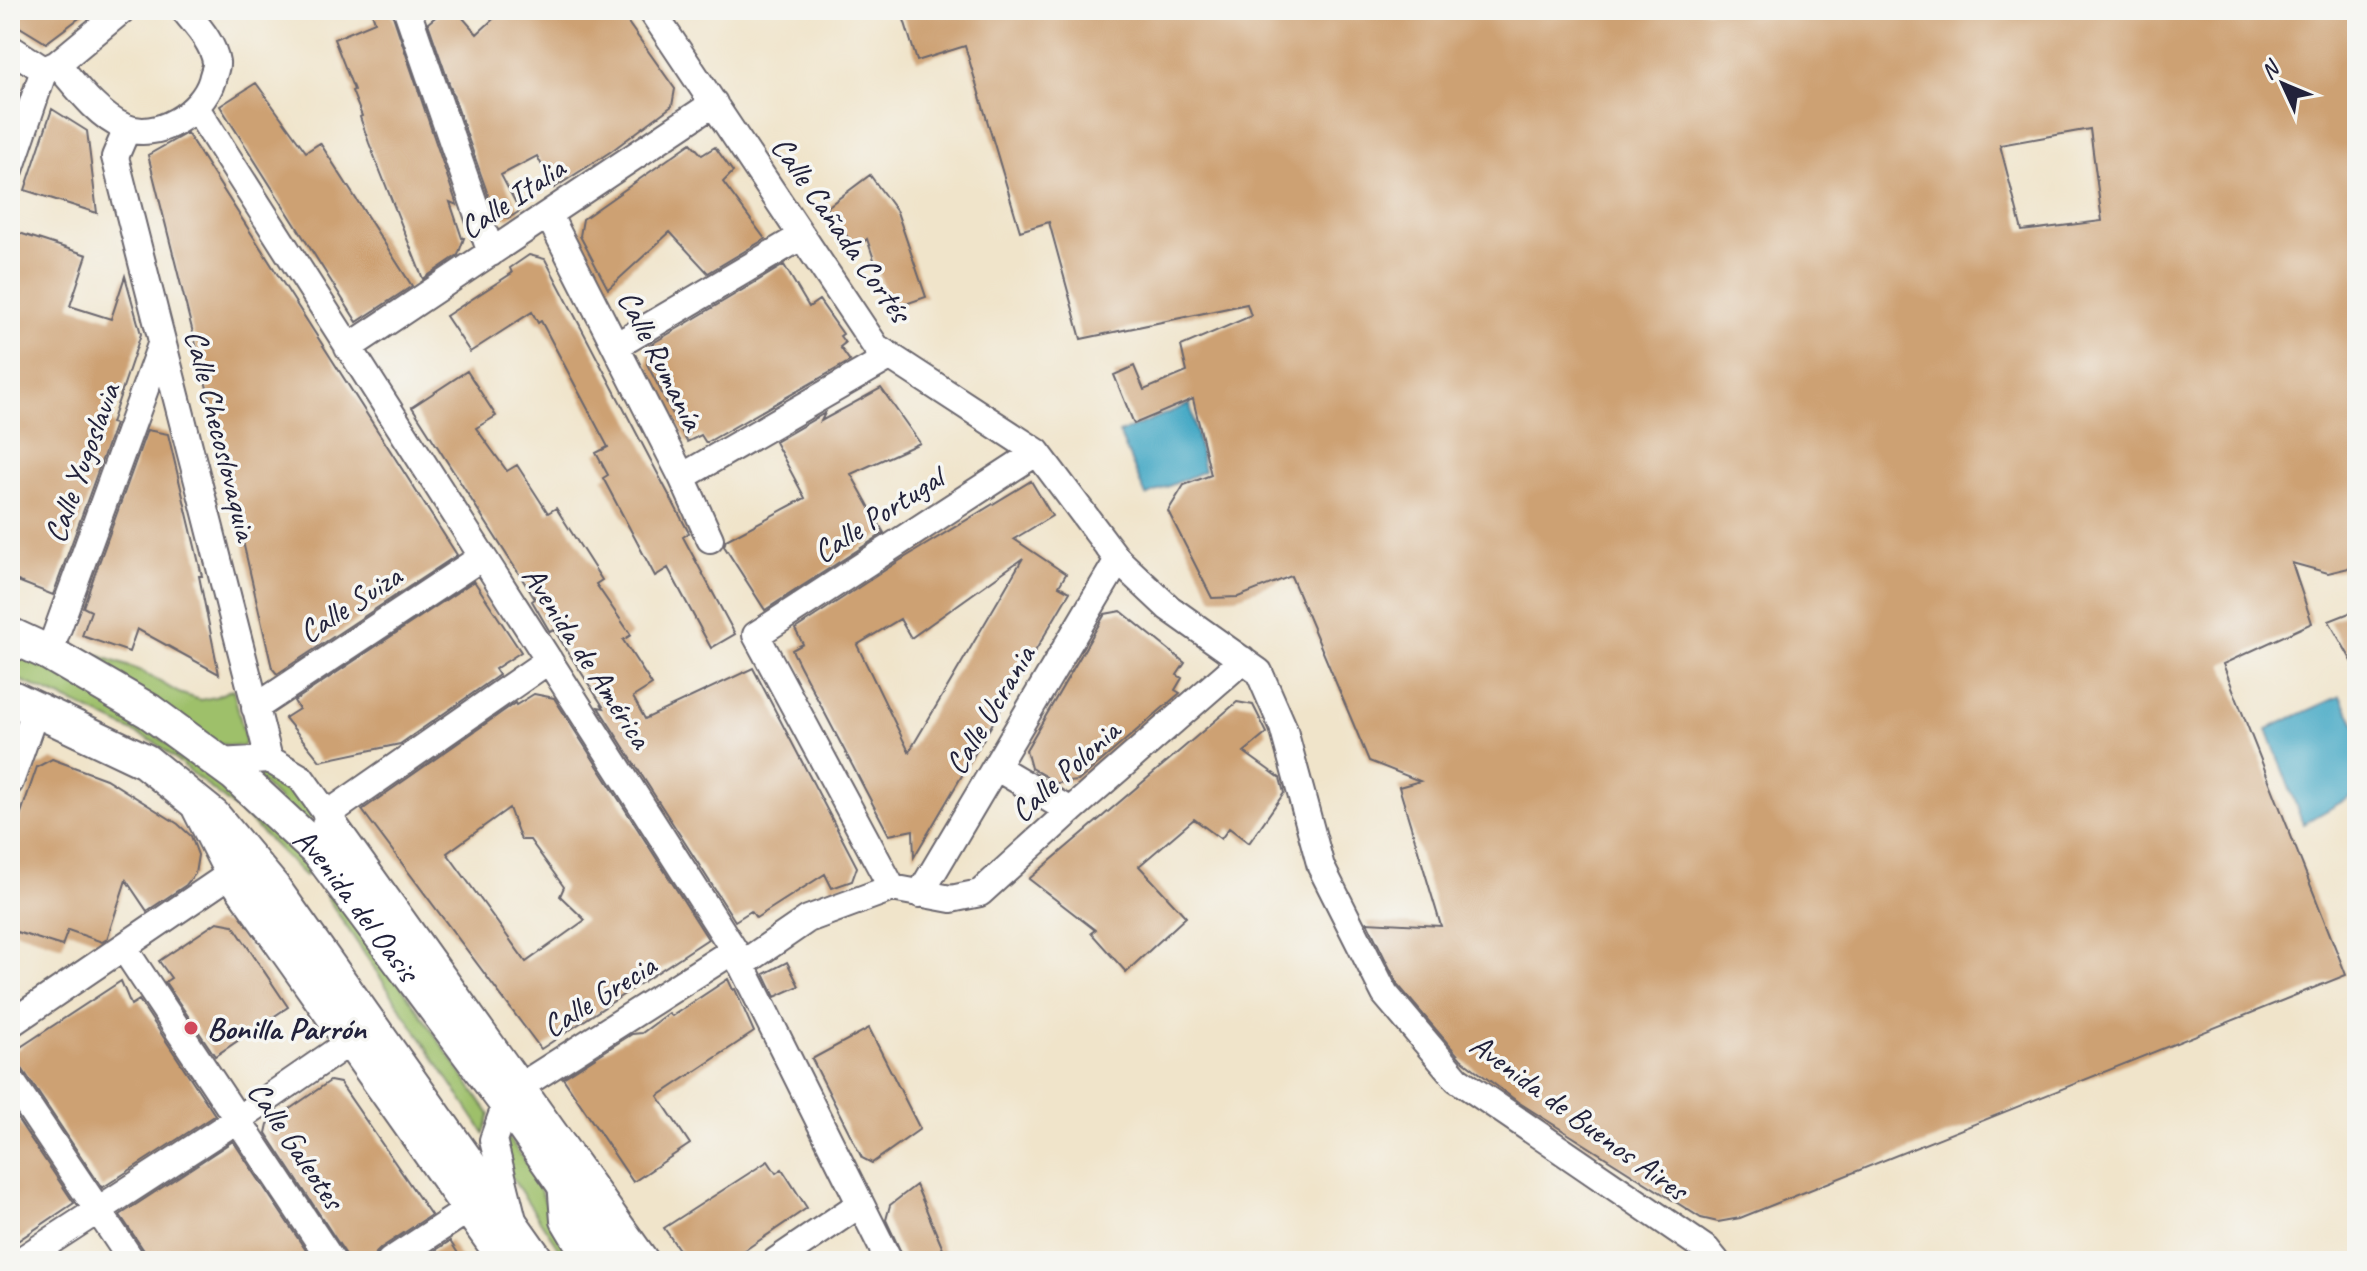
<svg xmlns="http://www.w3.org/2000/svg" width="2367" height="1271" font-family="Caveat,sans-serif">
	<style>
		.green { fill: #9ec06a; stroke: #607152; stroke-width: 2 }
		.water { fill: #45a8c5; stroke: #346580; stroke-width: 2 }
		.building { fill: #cda173; fill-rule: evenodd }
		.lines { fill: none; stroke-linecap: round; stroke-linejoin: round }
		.minor-casing { stroke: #6a666d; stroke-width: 30 }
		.major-casing { stroke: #6a666d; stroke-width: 38 }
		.minor { stroke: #fff; stroke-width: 26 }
		.major { stroke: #fff; stroke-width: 34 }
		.poi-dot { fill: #d1495b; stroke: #f6f6f2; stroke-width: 3 }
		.labels { text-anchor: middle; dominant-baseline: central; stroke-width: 7; stroke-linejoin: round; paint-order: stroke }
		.street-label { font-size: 32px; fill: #22223b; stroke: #f6f6f2 }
		.poi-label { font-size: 32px; font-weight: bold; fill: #22223b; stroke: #f6f6f2; text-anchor: start }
	</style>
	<rect width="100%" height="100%" fill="#f6f6f2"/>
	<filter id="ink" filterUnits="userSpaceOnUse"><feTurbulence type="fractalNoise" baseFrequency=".0125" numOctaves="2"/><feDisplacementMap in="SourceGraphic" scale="16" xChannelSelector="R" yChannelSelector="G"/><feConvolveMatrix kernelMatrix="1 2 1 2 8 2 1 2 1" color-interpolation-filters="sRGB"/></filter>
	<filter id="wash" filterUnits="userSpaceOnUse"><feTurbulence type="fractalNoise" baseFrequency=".006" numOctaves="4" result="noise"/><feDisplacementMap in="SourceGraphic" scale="32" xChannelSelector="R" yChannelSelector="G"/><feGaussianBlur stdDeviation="1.8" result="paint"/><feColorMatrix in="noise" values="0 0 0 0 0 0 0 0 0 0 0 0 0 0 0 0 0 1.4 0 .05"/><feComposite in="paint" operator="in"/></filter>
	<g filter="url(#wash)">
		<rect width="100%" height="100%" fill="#f0e4ca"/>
		<path class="green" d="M10,647L71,676L213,776L314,869L305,876L251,822L156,743L78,705L10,676Z
			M78,648L141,671L179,693L200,700L215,697L233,689L246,742L243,747L212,743Z
			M247,768L284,776L313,804L310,831Z
			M335,890L490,1115L484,1133L326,896Z
			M506,1135L531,1169L554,1222L583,1261H567L506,1169Z"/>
		<path class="water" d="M1190,404L1204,471L1146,496L1119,433Z
			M2340,696L2357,727V793L2303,824L2267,729Z"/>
		<g id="blocks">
			<path class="building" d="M10,10H90L46,43L10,21Z
				M371,10H391L457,205L450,202L462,238H464L458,255L423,279L369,143L360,117L362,116L352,91L354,90L334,39L375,22Z
				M444,10H456L477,34L503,10H619L675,89L672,106L610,152L554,188L537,156L501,175L520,211L509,218L495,215L428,23Z
				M901,10H2357V566L2328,573L2292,563L2312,623L2223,664L2346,975L1740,1218L1718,1222L1701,1218L1518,1102L1461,1059L1398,985L1367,922L1441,926L1399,787L1420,781L1369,761L1291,576L1238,597L1212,598L1168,511L1184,485L1211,475L1193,399L1134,424L1114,375L1134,366L1144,390L1187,372L1181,346L1251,316L1247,304L1081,339L1049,222L1020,231L965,46L917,61ZM2090,129L2102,221L2022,231L2000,145Z
				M256,83L306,152L320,143L412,286L357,322L220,106Z
				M52,109L87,131L97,213L25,190Z
				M187,133L457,555L277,674L272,668L216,424L148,155Z
				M691,143L702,155L715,147L733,172L723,182L765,239L708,273L670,232L608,289L580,236L583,219Z
				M870,175L897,212L926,297L891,309L867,239L856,248L826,208Z
				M10,230L87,255L70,306L111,319L125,276L141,334L111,423L115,424L53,595L10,578Z
				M529,255L545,259L689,533L683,537L735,634L711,648L668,568L655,576L603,478L608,475L596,453L608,447L541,321L538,323L532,312L470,352L446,316L512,273L510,268Z
				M784,265L809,307L819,300L843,334L840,336L845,343L840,347L850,361L706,443L701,435L687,442L647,364L650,345Z
				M467,371L496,416L476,428L507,471L517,465L548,513L556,508L602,580L596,584L631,635L623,640L652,685L633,697L645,719L753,668L857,867L852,881L832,888L825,874L756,918L751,911L735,921L598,707L604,708L554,630L550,632L532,601L535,599L412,407Z
				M881,388L920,443L851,474L884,533L765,610L724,546L726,540L805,498L775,442L825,413L821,421Z
				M147,430L168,434L202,576H199L219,674L137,629L129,652L82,636L91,611L83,607Z
				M1031,481L1052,516L1014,539L1066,574L1059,586L1070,592L914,857L913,830L889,835L800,666L792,650L803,644L795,629L899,561ZM1023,558L954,676L909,752L857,645L900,619L911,638Z
				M474,581L521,652L495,669L499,675L400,744L320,761L285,718L299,709L294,701Z
				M2357,610V670L2329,621Z
				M1121,611L1185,663L1177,675L1182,678L1175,690L1180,693L1078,781L1057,783L1031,768L1026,750L1105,614Z
				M534,694L554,698L708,939L541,1049L362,810L515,703L516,705ZM509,808L521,840H530L564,887L560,896L585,920L526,962L447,853Z
				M1237,702L1253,705L1267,733L1244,752L1280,778L1284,793L1249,843L1229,828L1221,839L1194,819L1139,866L1186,917L1126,972L1091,933L1095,930L1029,879Z
				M52,759L106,779L178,824L191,836L198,855L195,874L186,885L147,911L126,880L107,939L102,942L68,930L62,946L10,930V845L37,767Z
				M217,922L233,925L288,1007L215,1056L165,982L171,978L159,961Z
				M787,962L799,986L775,997L764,974Z
				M728,979L733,990L735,989L754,1032L658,1096L690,1144L633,1182L563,1078L632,1034L642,1033L669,1013L672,1016Z
				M121,981L131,1005L139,1000L215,1115L102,1188L23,1070L18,1065L10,1063V1054Z
				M869,1028L920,1129L872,1163L862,1158L812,1059Z
				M330,1081L340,1083L431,1215L381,1248L376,1253L374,1261L347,1256L266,1133L268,1124Z
				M10,1108L74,1203L10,1246Z
				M233,1141L313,1261H148L145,1252L120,1215Z
				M768,1161L776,1173L782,1169L807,1208L729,1261H687L664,1228Z
				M916,1185L945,1254L929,1261H905L886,1220L890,1205Z
				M450,1241L463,1261H419Z"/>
		</g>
	</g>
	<g filter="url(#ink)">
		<use href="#blocks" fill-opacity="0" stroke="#6a666d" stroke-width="2"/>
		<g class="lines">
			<defs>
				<path id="minor" d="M407,10L491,253
					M651,10L876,347L1037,452L1118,560L1169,608L1259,672L1283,727L1321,867L1385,994L1457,1079L1707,1250L1716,1261
					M10,48L44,70L57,64L122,10
					M57,64C76,86 97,115 124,127C156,142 203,112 212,80C213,74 217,67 216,62C213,42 196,25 184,10
					M196,108L734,950L889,1261
					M127,129L115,157L269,759
					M10,170L44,70
					M548,214L682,477L710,539
					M616,346L802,236
					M348,348L714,103
					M682,477L891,356
					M49,653L162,342
					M255,708L482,557
					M219,762L269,759L301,778L646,1261
					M996,767L1070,811
					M10,782L36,709
					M196,810L229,875L502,1261
					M324,829L328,814L549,660
					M892,888L756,635L1037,452
					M920,894L1118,560
					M123,947L332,1261
					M741,965L808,919L892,888L951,899L980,893L1070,811L1243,660
					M10,1024L229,875
					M10,1079L132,1261
					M561,1181L564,1221L588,1261
					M513,1220L493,1140L506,1104L521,1086L734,950
					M20,1261L238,1119L348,1043
					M390,1261L466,1211
					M776,1261L860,1204"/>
				<g id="major">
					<path id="s1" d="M10,635L49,653L149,711L235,774L319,852L524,1127L618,1261"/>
					<path d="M10,697L145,761L213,816L273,888L537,1261"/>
				</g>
			</defs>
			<use href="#minor" class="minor-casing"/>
			<use href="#major" class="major-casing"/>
			<use href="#minor" class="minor"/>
			<use href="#major" class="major"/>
		</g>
	</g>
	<circle class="poi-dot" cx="191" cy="1028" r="8"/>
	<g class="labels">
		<g class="street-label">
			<text transform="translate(512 198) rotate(-34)">Calle Italia</text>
			<text transform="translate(841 229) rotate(55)">Calle Cañada Cortés</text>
			<text transform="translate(661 360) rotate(63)">Calle Rumanía</text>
			<text transform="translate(221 435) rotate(76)">Calle Checoslovaquia</text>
			<text transform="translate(82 463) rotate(-70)">Calle Yugoslavia</text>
			<text transform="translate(878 515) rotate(-33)">Calle Portugal</text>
			<text transform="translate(350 604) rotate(-33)">Calle Suiza</text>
			<text transform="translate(587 657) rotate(57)">Avenida de América</text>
			<text transform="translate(990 710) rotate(-59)">Calle Ucrania</text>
			<text transform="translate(1065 771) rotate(-42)">Calle Polonia</text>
			<text stroke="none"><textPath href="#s1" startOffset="444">Avenida del Oasis</textPath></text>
			<text transform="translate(599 996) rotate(-32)">Calle Grecia</text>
			<text transform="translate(1579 1117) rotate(36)">Avenida de Buenos Aires</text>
			<text transform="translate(296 1145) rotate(56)">Calle Galeotes</text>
		</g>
		<g class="poi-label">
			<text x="207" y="1028">Bonilla Parrón</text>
		</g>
	</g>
	<rect width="2367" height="1271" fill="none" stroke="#f6f6f2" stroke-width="40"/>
	<g transform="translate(2283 84) rotate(314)" stroke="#f6f6f2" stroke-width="6" paint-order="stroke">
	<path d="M0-6L14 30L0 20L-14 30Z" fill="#22223b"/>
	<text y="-12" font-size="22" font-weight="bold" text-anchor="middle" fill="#22223b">N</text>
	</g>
</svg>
